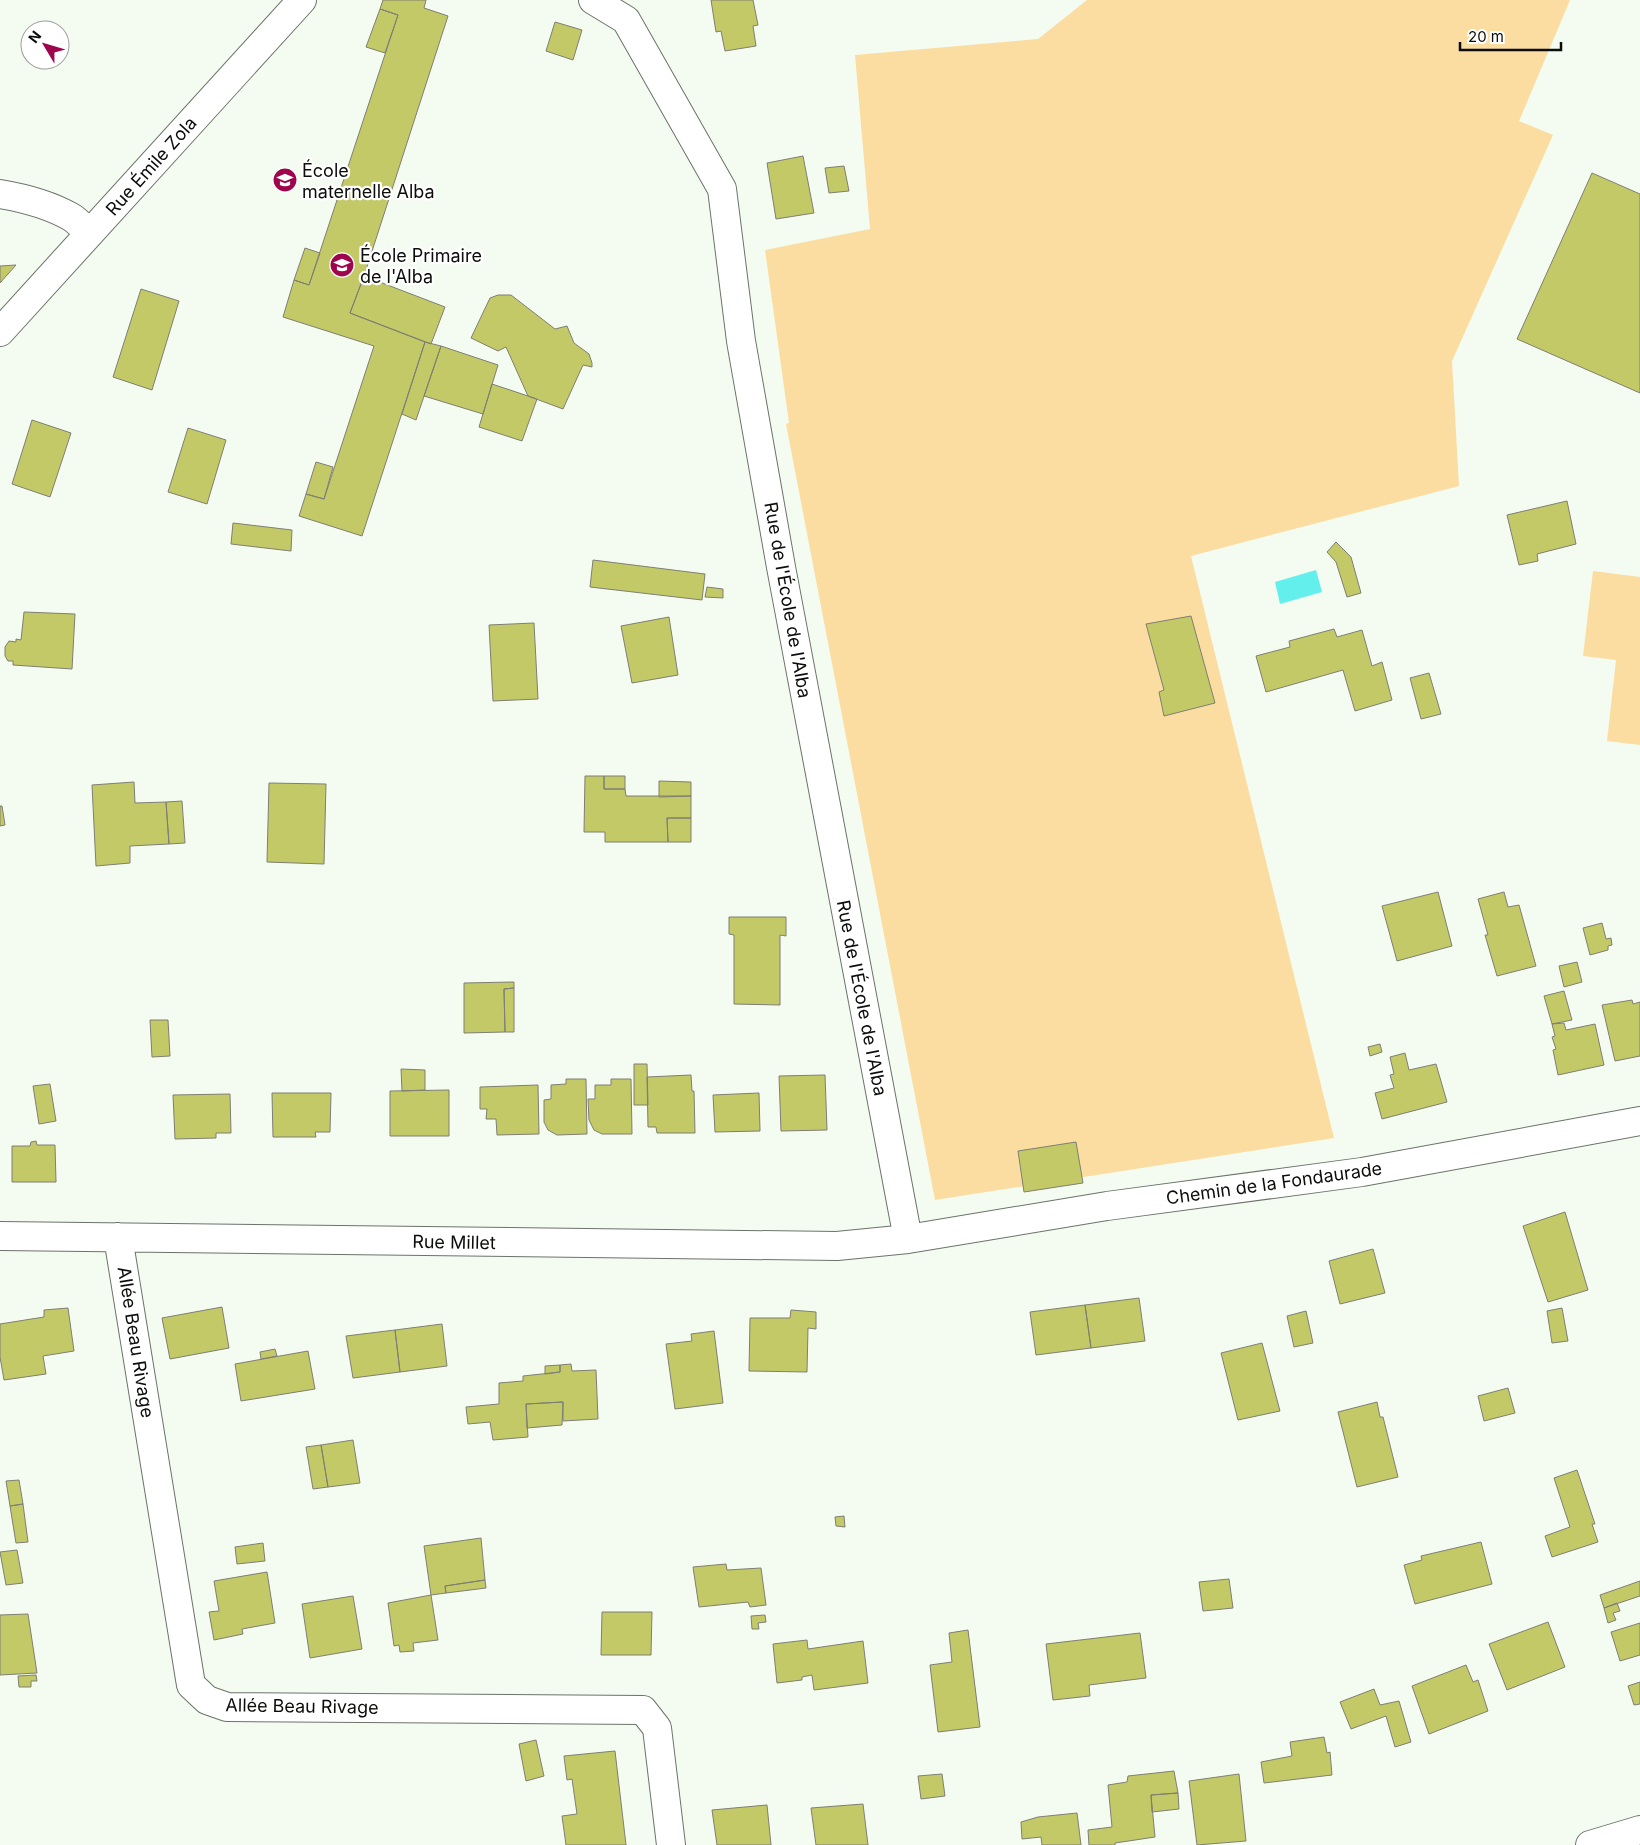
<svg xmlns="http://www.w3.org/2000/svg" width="1640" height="1845" font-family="Inter,sans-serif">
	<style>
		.green { fill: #fbdda1 }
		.water { fill: #63f0ec }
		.building { fill: #c4c968; stroke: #7e7f73 }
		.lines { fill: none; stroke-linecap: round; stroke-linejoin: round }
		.minor-casing { stroke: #6b7369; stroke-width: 30 }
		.major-casing { stroke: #6b7369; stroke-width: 30 }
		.minor { stroke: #fff; stroke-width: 28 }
		.major { stroke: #fff; stroke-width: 28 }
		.labels { text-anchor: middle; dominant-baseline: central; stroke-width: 4.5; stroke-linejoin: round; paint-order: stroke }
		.street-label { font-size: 18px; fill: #0b0d0a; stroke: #fff }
		.poi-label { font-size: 18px; fill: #0b0d0a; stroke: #fff; text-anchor: start }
	</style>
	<rect width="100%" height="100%" fill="#f4fcf1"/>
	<path class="green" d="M1087,0H1570L1519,121L1553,135L1452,361L1459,486L1191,556L1334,1138L935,1200L786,424L789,423L765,250L870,229L855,55L1038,39Z
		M1593,571L1640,577V745L1607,741L1616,660L1583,656Z"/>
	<path class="water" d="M1316,570L1322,592L1280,604L1275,582Z"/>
	<path class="building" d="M383,0H426L424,8L448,16L364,276L350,313L425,342L362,536L299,516L306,494L324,499L374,346L283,317L294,280L309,285L398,15L380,9Z
		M711,0H753L758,25L753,26L756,46L725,51L721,31L716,32Z
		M380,9L398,15L385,53L366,47Z
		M555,22L582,30L573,60L546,51Z
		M803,156L814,213L776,219L767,163Z
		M844,166L849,191L829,193L825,168Z
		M1592,173L1640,194V393L1517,339Z
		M305,248L320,253L309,285L294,280Z
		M16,265L0,283V266Z
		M364,276L445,307L431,344L350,313Z
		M141,289L179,301L152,390L113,377Z
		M498,295H511L555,329L567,326L574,343L589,354L592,363V367L583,365L563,409L528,396L506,347L498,351L471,338L490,298Z
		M425,342L441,346L416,420L402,414Z
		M441,346L498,365L483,414L424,396Z
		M492,384L537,399L522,441L479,427Z
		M32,420L71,433L50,497L12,484Z
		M188,428L226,440L207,504L168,492Z
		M316,462L333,467L324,499L306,494Z
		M1567,501L1576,544L1537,554L1538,561L1519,565L1507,515Z
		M233,523L292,530L291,551L231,544Z
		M1336,542L1351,557L1361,593L1347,597L1336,562L1327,552Z
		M593,560L705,574L702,600L590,587Z
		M707,587L723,589V598L705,597Z
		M24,612L75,614L72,669L13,665V661H8L5,656V647L9,641L16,642V639L21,640Z
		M1191,616L1215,703L1164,716L1159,692L1164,690L1146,624Z
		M669,617L678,675L632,683L621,626Z
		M534,623L538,699L493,701L489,625Z
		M1334,629L1337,637L1362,630L1372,666L1382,662L1392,700L1355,711L1343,670L1266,692L1256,656L1290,647L1289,641Z
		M1429,673L1441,714L1421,719L1410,678Z
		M585,776H604V789H625L626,796H691V818H667L668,842H605V832H584Z
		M604,776H625V789H604Z
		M659,781L691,782V796L659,797Z
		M134,782L135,803L166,802L169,844L130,846V863L96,866L92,785Z
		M269,783L326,784L324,864L267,862Z
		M182,801L185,843L169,844L166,802Z
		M0,806H2L5,825L0,826Z
		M667,818H691V842H668Z
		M1438,892L1452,946L1397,961L1382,906Z
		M1504,892L1508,907L1519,905L1536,966L1497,976L1485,935H1488L1478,899Z
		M729,917H786V936L780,935V1005L734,1004V935L729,934Z
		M1602,923L1606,939L1611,938L1612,945L1608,946V950L1590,955L1583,928Z
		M1577,962L1582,982L1564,987L1559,966Z
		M514,982V988L504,989L505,1032L464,1033V983Z
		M514,988V1032H505L504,989Z
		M1564,991L1572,1020L1552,1024L1544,996Z
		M1632,1000L1633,1004L1640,1002V1056L1615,1061L1602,1005Z
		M150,1020H168L170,1056L152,1057Z
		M1564,1023L1566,1030L1595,1024L1604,1065L1558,1075L1553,1050L1556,1049L1552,1037L1555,1036L1552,1024Z
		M1380,1044L1382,1052L1370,1056L1368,1047Z
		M1405,1053L1409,1070L1436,1064L1447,1102L1382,1119L1375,1093L1394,1088L1390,1075L1394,1074L1390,1057Z
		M634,1064H647L648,1105H634Z
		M401,1069L425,1070V1090L402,1091Z
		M691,1075L692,1091H694L695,1133H657L656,1127H648L647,1077Z
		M825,1075L827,1130L781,1131L779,1076Z
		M566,1079H586L587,1134L557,1135L548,1130L544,1122V1100L551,1099V1085L566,1084Z
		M611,1079H631L632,1134H602L594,1130L589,1120L588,1099H595V1085H611Z
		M50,1084L56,1121L39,1124L33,1086Z
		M538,1085L539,1134L497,1135L496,1119H486L487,1109H480V1087Z
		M449,1090V1136H390V1091Z
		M272,1093H331L330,1132H315L316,1137H273Z
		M759,1093L760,1131L715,1132L713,1095Z
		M230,1094L231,1133H216V1138L175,1139L173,1095Z
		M36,1141L37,1145H55L56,1182H12V1146H30L31,1142Z
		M1076,1142L1083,1183L1024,1192L1018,1151Z
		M1565,1212L1588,1290L1548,1302L1523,1226Z
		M1373,1249L1385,1293L1340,1304L1329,1261Z
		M1139,1298L1145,1341L1091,1348L1085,1305Z
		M1085,1305L1091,1348L1036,1355L1030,1312Z
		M222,1307L229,1348L170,1359L162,1318Z
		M68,1308L74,1351L43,1356L46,1374L4,1380L0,1357V1324L44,1317V1310Z
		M1562,1308L1568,1341L1552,1343L1547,1311Z
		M791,1310L816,1312V1329L808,1328L807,1372L749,1371L750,1318H790Z
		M1306,1311L1313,1343L1294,1347L1287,1316Z
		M442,1324L447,1366L400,1372L395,1330Z
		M395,1330L400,1372L353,1378L346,1336Z
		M714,1331L723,1403L675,1409L666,1344L692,1341L691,1334Z
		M1262,1343L1280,1411L1238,1420L1221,1353Z
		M275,1349L277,1356L261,1359L260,1352Z
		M308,1351L315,1389L241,1401L235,1364Z
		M571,1364L572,1371L596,1370L598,1419L563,1421V1402L526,1404L528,1437L493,1440L490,1422L468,1424L466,1407L499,1404V1383L523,1381V1376L560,1372V1365Z
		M560,1365V1372L545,1374V1366Z
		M1508,1388L1515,1413L1484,1421L1478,1396Z
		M563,1402L562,1425L527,1428L526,1404Z
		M1377,1402L1380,1417H1383L1398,1477L1357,1487L1338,1412Z
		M353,1440L360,1483L328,1487L321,1445Z
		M321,1445L328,1487L313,1489L306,1447Z
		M1577,1470L1595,1524H1592L1598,1542L1552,1557L1545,1536L1570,1527L1554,1478Z
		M19,1480L23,1504L10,1506L6,1481Z
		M23,1504L28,1542L16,1543L10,1506Z
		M844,1516L845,1527L836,1526L835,1517Z
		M481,1538L485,1580L445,1586L446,1593L431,1595L424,1546Z
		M1481,1542L1492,1584L1415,1604L1404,1565L1422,1560L1421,1556Z
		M263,1543L265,1561L237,1564L235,1547Z
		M17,1550L23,1583L6,1585L0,1552Z
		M726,1564L727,1570L761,1568L766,1605L750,1607L748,1602L699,1607L693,1567Z
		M267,1572L275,1623L242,1629L243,1634L214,1640L209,1612L219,1611L214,1581Z
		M1229,1579L1233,1608L1203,1611L1199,1582Z
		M485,1580L486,1588L446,1593L445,1586Z
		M1640,1581V1596L1604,1608L1600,1595Z
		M431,1595L438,1640L413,1643L414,1651L400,1652L399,1645L394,1646L388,1603Z
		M353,1596L362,1649L310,1658L302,1604Z
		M1617,1603L1620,1611L1613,1613L1616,1620L1608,1623L1604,1608Z
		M602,1612H652L651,1655H601Z
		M28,1614L37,1673L0,1675V1615Z
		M765,1615L766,1622L758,1623L759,1629H752L751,1616Z
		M1548,1622L1565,1667L1507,1690L1489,1644Z
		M1640,1623V1655L1620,1661L1611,1632Z
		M968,1630L980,1727L938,1732L930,1665L952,1662L949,1633Z
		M1140,1633L1146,1678L1089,1685L1090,1696L1053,1700L1046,1644Z
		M807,1640L808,1649L863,1641L868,1683L814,1690L812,1675L802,1677V1680L777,1683L773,1644Z
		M1466,1665L1473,1682L1478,1680L1488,1711L1429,1734L1412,1686Z
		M36,1675L37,1681H31V1687H19L18,1676Z
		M1640,1682V1704L1634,1705L1628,1686Z
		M1374,1689L1380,1705L1399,1701L1411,1742L1395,1747L1386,1716L1351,1729L1340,1702Z
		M1324,1737L1327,1753L1330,1752L1332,1775L1264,1783L1261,1762L1292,1756L1290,1742Z
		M536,1740L544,1776L526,1781L519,1744Z
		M615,1751L626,1845H566L562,1816L577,1814L572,1779L567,1780L564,1756Z
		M1174,1771L1178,1793L1151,1795L1155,1837L1115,1843V1845H1089L1088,1830L1112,1827L1108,1785L1127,1782L1128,1776Z
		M942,1774L945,1796L921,1799L918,1776Z
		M1239,1774L1246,1841L1197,1845L1189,1781Z
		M1178,1793L1179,1809L1152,1812L1151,1795Z
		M863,1804L868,1845H816L811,1808Z
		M767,1805L771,1845H717L712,1810Z
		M1077,1813L1081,1845H1042L1041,1837L1022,1839L1021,1822L1038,1817Z"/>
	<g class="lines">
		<defs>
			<path id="minor" d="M593,0L626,20L722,189L741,341L781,567L908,1239
				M0,194C24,198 50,205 71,217C78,221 83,228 89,233
				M0,1236L837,1246L908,1239L1107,1206L1362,1172L1640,1121
				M118,1237L191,1685L207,1700L227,1707L643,1710L657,1728L671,1845
				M1590,1845L1640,1830"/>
			<path id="major" d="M0,332L302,0"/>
		</defs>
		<use href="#minor" class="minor-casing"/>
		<use href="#major" class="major-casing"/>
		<use href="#minor" class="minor"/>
		<use href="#major" class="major"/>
	</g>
	<defs>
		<symbol id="school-disc" viewBox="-11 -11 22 22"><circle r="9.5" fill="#9e054c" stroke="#fff"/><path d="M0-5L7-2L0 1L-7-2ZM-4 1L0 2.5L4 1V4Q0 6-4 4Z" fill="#fff"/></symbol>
	</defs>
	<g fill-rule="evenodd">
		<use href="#school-disc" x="271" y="166" width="28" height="28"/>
		<use href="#school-disc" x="328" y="251" width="28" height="28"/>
	</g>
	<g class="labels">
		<g class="street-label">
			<text transform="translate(151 166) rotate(-48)">Rue Émile Zola</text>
			<text transform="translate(788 600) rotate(80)">Rue de l'École de l'Alba</text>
			<text transform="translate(862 998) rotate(79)">Rue de l'École de l'Alba</text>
			<text transform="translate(1274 1183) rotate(-8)">Chemin de la Fondaurade</text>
			<text transform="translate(454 1242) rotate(1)">Rue Millet</text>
			<text transform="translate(136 1342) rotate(81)">Allée Beau Rivage</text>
			<text transform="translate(302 1706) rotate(1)">Allée Beau Rivage</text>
		</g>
		<g class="poi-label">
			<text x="302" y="170">École<tspan x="302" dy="21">maternelle Alba</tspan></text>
			<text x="360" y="255">École Primaire<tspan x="360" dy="21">de l'Alba</tspan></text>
		</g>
	</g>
	<g transform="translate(45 45) rotate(308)"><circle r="24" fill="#ffffff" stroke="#9d9e9d"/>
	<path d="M0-4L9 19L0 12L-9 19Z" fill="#9e054c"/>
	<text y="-8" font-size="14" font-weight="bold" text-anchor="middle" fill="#0b0d0a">N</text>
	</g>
	<path d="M1460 42v8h101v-8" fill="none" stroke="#0b0d0a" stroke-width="2.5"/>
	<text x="1468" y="42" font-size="15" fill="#0b0d0a" stroke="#ffffff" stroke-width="4" paint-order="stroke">20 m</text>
</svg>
